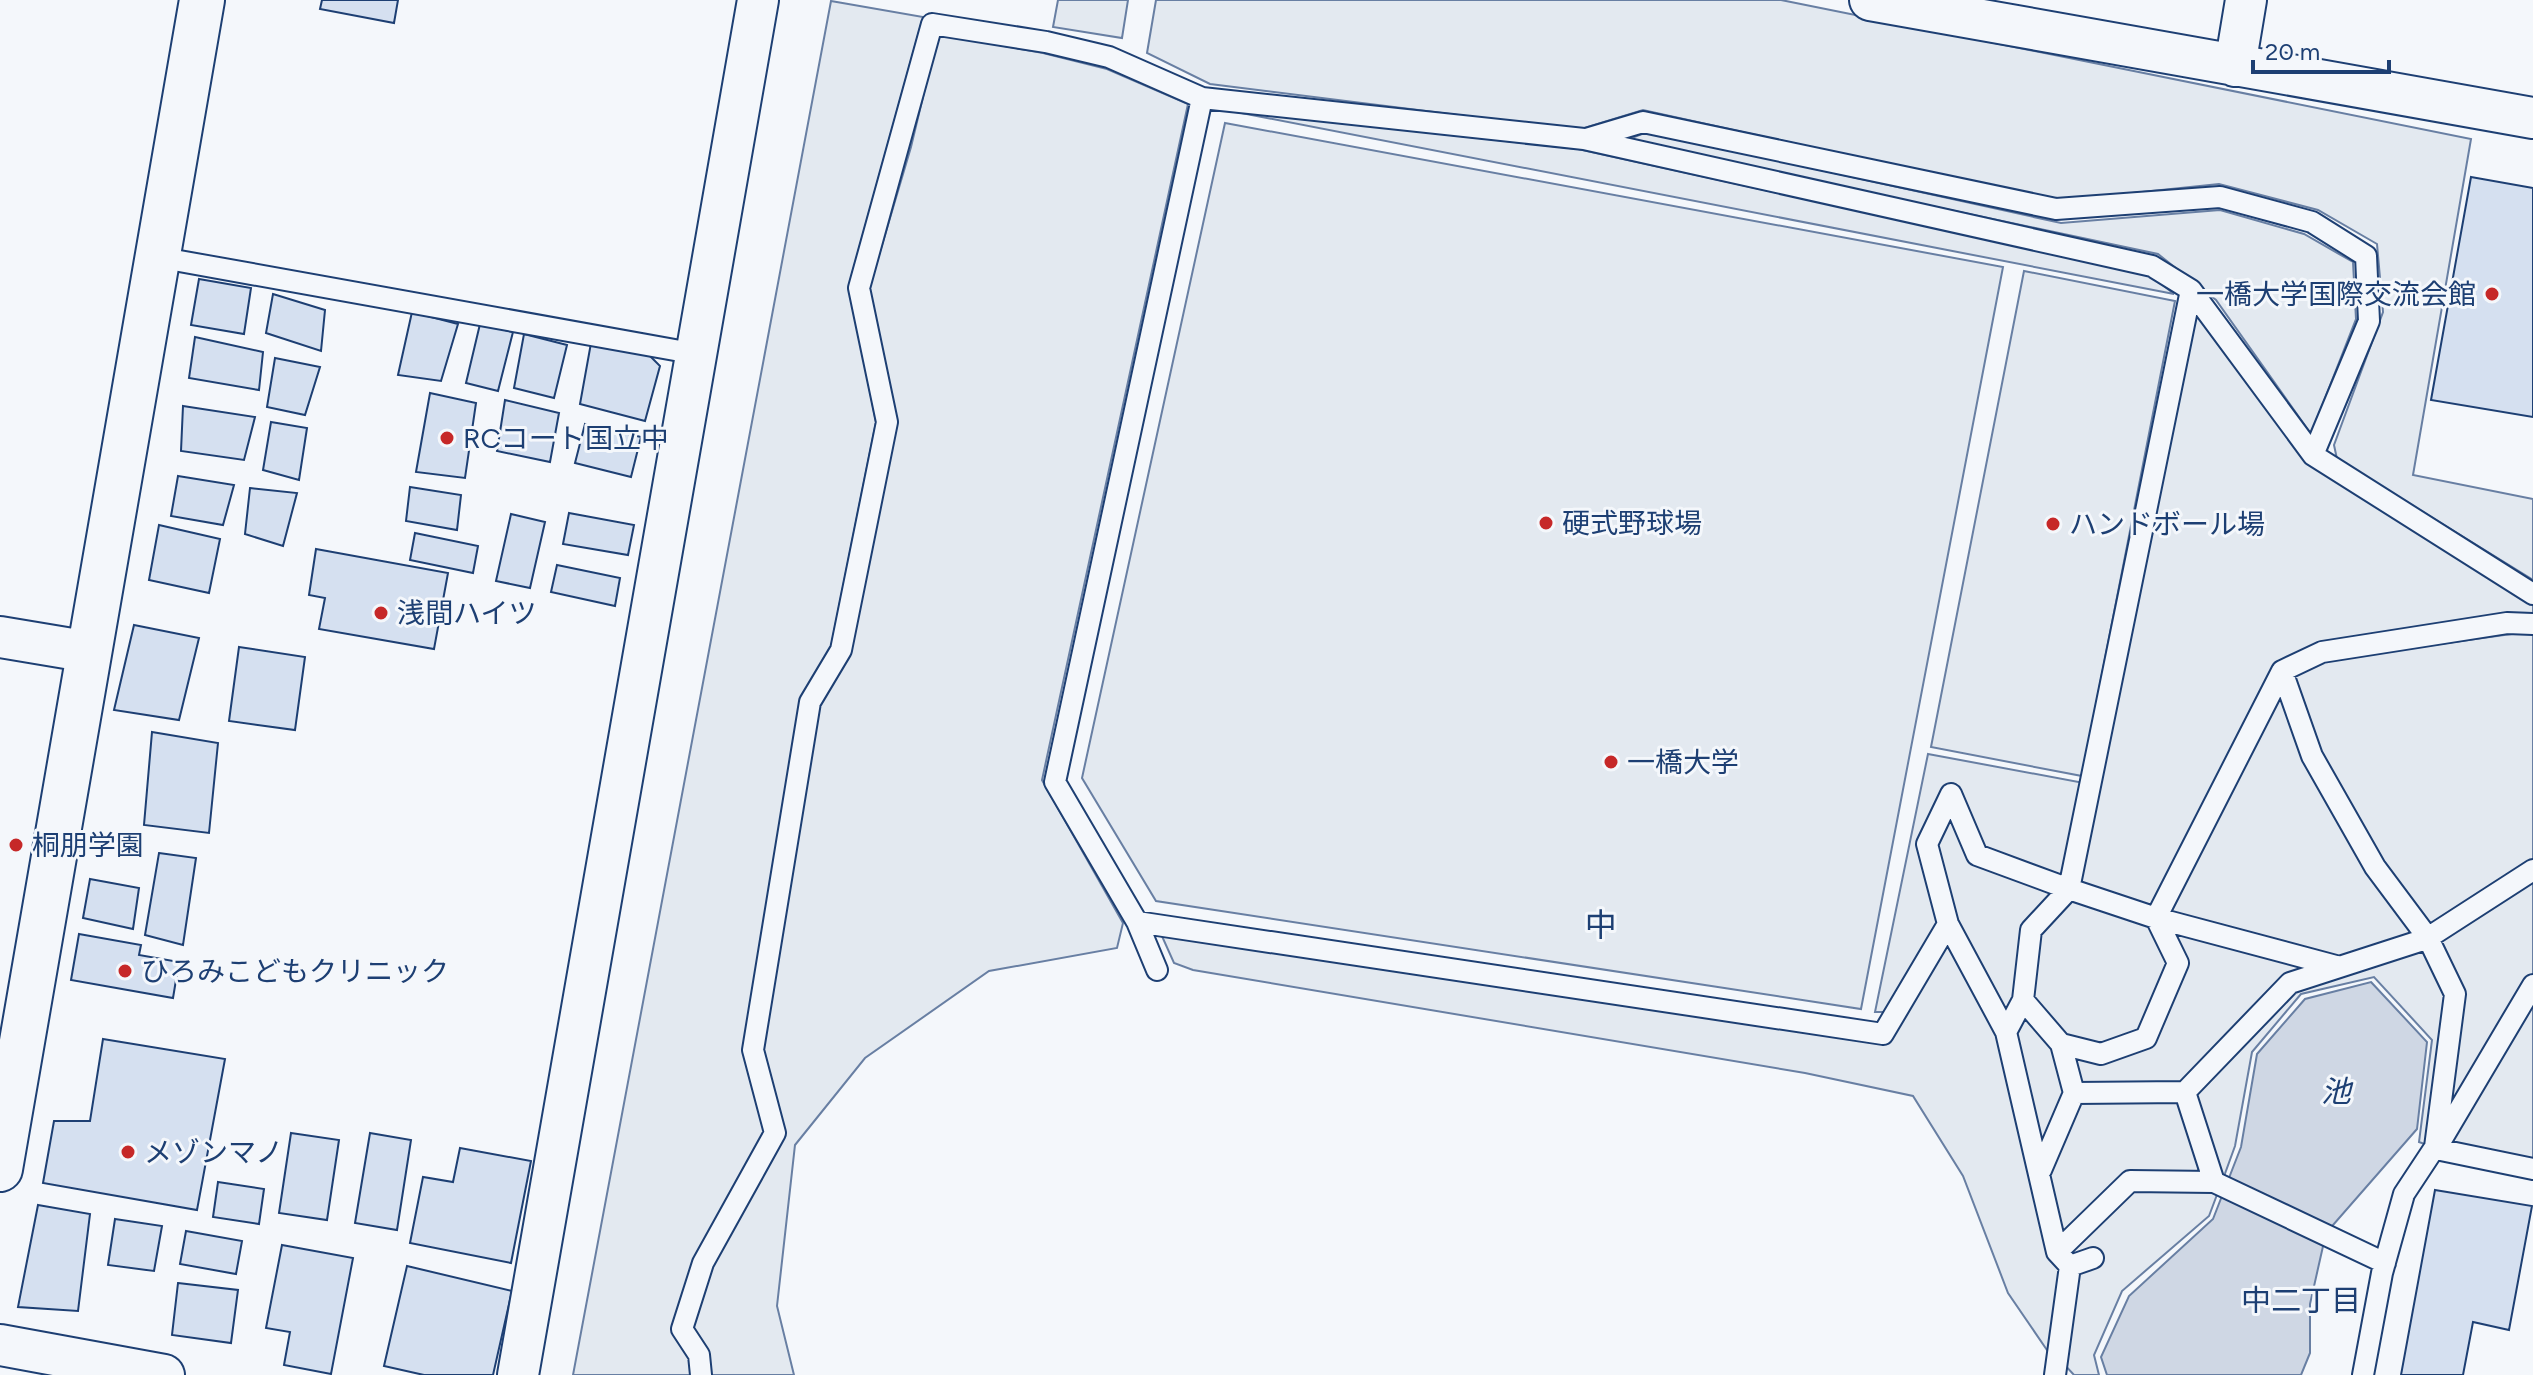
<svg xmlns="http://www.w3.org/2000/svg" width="2533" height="1375" font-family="Figtree,'Noto Sans JP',sans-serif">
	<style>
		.green { fill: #e3e9f0; stroke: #687fa3; stroke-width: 2 }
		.water { fill: #cfd7e4; stroke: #687fa3; stroke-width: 2 }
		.building { fill: #d5e0f0; stroke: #1d3f73; stroke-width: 2 }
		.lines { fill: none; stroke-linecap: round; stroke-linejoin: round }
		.service-casing { stroke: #1d3f73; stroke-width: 24 }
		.minor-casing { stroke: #1d3f73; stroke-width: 44 }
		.tertiary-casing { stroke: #1d3f73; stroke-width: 48 }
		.service { stroke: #f4f7fb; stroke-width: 20 }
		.minor { stroke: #f4f7fb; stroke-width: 40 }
		.tertiary { stroke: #f4f7fb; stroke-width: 44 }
		.poi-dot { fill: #c62828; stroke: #f4f7fb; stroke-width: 3 }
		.labels { text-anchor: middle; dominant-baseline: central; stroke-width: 6; stroke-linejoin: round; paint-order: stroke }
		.poi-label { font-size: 28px; fill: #1d3f73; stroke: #f4f7fb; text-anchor: start }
		.water-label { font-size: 30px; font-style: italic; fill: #1d3f73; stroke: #f4f7fb }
		.neighbourhood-label { font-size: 30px; fill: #1d3f73; stroke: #f4f7fb }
		.quarter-label { font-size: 32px; fill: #1d3f73; stroke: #f4f7fb }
	</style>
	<rect width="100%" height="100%" fill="#f4f7fb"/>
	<path class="green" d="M1058,0H1128L1122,38L1053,27Z
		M1156,0H1781L2471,139L2413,475L2533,499V580L2337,459L2334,445L2383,312L2377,244L2318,210L2219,184L2055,201L1643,110L1578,130L1210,84L1147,53Z
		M831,1L923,17L849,285L876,422L831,647L803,698L745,1050L766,1132L693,1261L674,1331L692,1358V1375H573Z
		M938,34L1043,53L1107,69L1188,104L1042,780L1123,923L1117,948L989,971L865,1058L795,1145L777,1306L794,1375H710L691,1329L710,1266L782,1135L762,1050L819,706L850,652L896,423L869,289L911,147Z
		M1226,110L1578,149L2150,275L2174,294Z
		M1225,123L2003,267L1861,1009L1156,901L1082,778Z
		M1647,132L2061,223L2220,210L2304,234L2353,262L2356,319L2311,434L2216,300L2158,254L1624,141Z
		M2024,271L2175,301L2082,776L1931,747Z
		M2194,306L2307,459L2533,600V618L2278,668L2154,911L2076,884Z
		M2533,631V863L2428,929L2381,865L2320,755L2291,676L2325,660Z
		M2281,685L2417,936L2336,960L2165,915Z
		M1928,754L2084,783L2065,881L1982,849L1959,790L1921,846L1941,925L1886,1012H1875Z
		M1951,809L1973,860L2058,890L2024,930L2016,999L2006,1018L1953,918L1933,843Z
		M2533,875V977L2441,1135L2459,993L2432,940Z
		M2071,897L2154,924L2171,963L2138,1035C2079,1052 2069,1045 2031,998L2038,933Z
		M2168,926L2316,967L2182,1086L2077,1087L2069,1052L2152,1040L2184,966Z
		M1161,934L1886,1043L1948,939L1999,1036L2064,1268L2049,1353L2008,1293L1963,1176L1913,1096L1805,1073L1193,970L1174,963Z
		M2425,946L2448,994L2430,1146L2419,1142L2432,1040L2374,977L2301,994L2252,1052L2235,1146L2223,1179L2193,1096L2292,988Z
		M2533,992V1166L2443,1141Z
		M2026,1013L2055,1048L2065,1094L2042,1154L2014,1034Z
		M2181,1099L2205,1182L2132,1176L2059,1240L2047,1171L2077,1100Z
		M2135,1188L2218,1192L2209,1216L2122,1291L2094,1355L2099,1375H2074L2062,1362L2072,1259L2065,1252Z"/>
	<path class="water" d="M2371,982L2427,1042L2417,1129L2326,1233L2310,1304V1353L2301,1375H2107L2101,1357L2129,1296L2213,1219L2241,1147L2257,1054L2305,999Z"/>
	<path class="building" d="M322,0H398L394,23L320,9Z
		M2471,177L2533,188V417L2431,400Z
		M199,279L251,288L244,334L191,325Z
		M273,294L325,310L321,351L266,333Z
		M412,312L458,324L441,381L398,375Z
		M480,324L513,332L498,391L466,383Z
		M524,334L567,345L554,398L514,388Z
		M195,337L263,352L259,390L189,378Z
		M591,343L647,353L660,366L645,421L580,404Z
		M275,358L320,367L305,415L267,407Z
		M430,393L476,403L465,478L416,472Z
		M505,400L559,413L550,462L497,451Z
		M183,406L255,417L244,460L181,451Z
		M271,422L307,428L299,480L263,470Z
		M585,424L641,437L631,477L575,463Z
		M178,476L234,485L223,525L171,516Z
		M410,487L461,495L457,530L406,521Z
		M250,488L297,493L283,546L245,534Z
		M569,513L634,525L628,555L563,544Z
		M511,514L545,522L530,588L496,581Z
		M159,525L220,539L209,593L149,580Z
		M415,533L478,546L473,573L410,560Z
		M316,549L448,573L434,649L319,629L325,598L309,595Z
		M557,565L620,578L615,606L551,592Z
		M134,625L199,638L179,720L114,710Z
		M239,647L305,657L295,730L229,721Z
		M152,732L218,743L209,833L144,825Z
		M159,853L196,858L183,945L145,935Z
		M90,879L139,888L133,929L83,918Z
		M79,934L141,945L139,955L179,962L173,998L71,980Z
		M103,1039L225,1059L197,1210L43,1183L54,1121H90Z
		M291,1133L339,1140L327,1220L279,1213Z
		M370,1133L411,1140L397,1230L355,1223Z
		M460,1148L531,1161L511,1263L410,1243L423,1177L453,1182Z
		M218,1182L264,1189L259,1224L213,1217Z
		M2435,1190L2532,1206L2509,1330L2473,1322L2463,1375H2401Z
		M38,1205L90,1214L78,1311L18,1307Z
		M115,1219L162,1226L154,1271L108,1265Z
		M186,1231L242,1241L236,1274L180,1264Z
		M282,1245L353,1258L331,1374L284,1365L290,1332L266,1328Z
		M407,1266L512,1291L493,1375H424L384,1366Z
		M178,1283L238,1290L231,1343L172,1335Z"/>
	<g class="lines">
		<defs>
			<path id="service" d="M1586,139L1643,122L2056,209L2220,197L2312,222L2366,256L2369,321L2313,455
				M157,257L697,354
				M2282,671L2156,918L2336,966
				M1137,922L1055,782L1202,98
				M1157,970L1137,922L1883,1034L1948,924
				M2533,985L2436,1149L2533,1169
				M2006,1032L2023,1000L2031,930L2069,889L2156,918L2178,963L2146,1038L2101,1054L2061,1044L2023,1000
				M2061,1044L2074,1093
				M2185,1092L2290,983L2426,939L2533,870
				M2041,1170L2074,1093L2185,1092L2214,1182
				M2057,1252L2130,1181L2214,1182L2385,1263
				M2070,1266L2093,1258
				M701,1375L699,1355L682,1329L703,1263L775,1133L753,1050L810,702L841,650L887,422L859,288L932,24L1046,42L1109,57L1202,98L1584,139L2152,266L2191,290L2313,455L2533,594
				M2055,1375L2070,1266L2057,1252L2006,1032L1948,924L1927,844L1951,794L1977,855L2069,889L2191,290
				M2363,1375L2382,1273L2404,1194L2435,1147L2455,994L2428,938L2375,867L2312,756L2282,671L2322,652L2507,623L2533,624"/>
			<path id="minor" d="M1870,0L2533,118
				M2235,66L2246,0
				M0,637L90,652
				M0,1345L164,1375
				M518,1375L758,0"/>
			<path id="tertiary" d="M0,1169L202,0"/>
		</defs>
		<use href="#service" class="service-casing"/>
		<use href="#minor" class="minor-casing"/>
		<use href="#tertiary" class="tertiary-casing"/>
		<use href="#service" class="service"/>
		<use href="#minor" class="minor"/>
		<use href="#tertiary" class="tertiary"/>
	</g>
	<g class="poi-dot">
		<circle cx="2492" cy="294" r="8"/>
		<circle cx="447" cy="438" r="8"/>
		<circle cx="1546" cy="523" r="8"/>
		<circle cx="2053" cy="524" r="8"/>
		<circle cx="381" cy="613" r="8"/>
		<circle cx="1611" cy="762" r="8"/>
		<circle cx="16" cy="845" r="8"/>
		<circle cx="125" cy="971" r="8"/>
		<circle cx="128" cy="1152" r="8"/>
	</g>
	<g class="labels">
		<g class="poi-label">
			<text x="2476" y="294" text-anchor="end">一橋大学国際交流会館</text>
			<text x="463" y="438">RCコート国立中</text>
			<text x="1562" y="523">硬式野球場</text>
			<text x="2069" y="524">ハンドボール場</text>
			<text x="397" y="613">浅間ハイツ</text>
			<text x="1627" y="762">一橋大学</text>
			<text x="32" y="845">桐朋学園</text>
			<text x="141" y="971">ひろみこどもクリニック</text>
			<text x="144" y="1152">メゾンマノ</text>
		</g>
		<g class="water-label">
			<text x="2336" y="1091">池</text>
		</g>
		<g class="neighbourhood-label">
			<text x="2301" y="1300">中二丁目</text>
		</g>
		<g class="quarter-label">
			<text x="1601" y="925">中</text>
		</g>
	</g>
	<path d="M2253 60v12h136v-12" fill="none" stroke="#1d3f73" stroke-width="4"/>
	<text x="2265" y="60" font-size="24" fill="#1d3f73" stroke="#f4f7fb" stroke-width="6" paint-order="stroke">20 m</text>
</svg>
